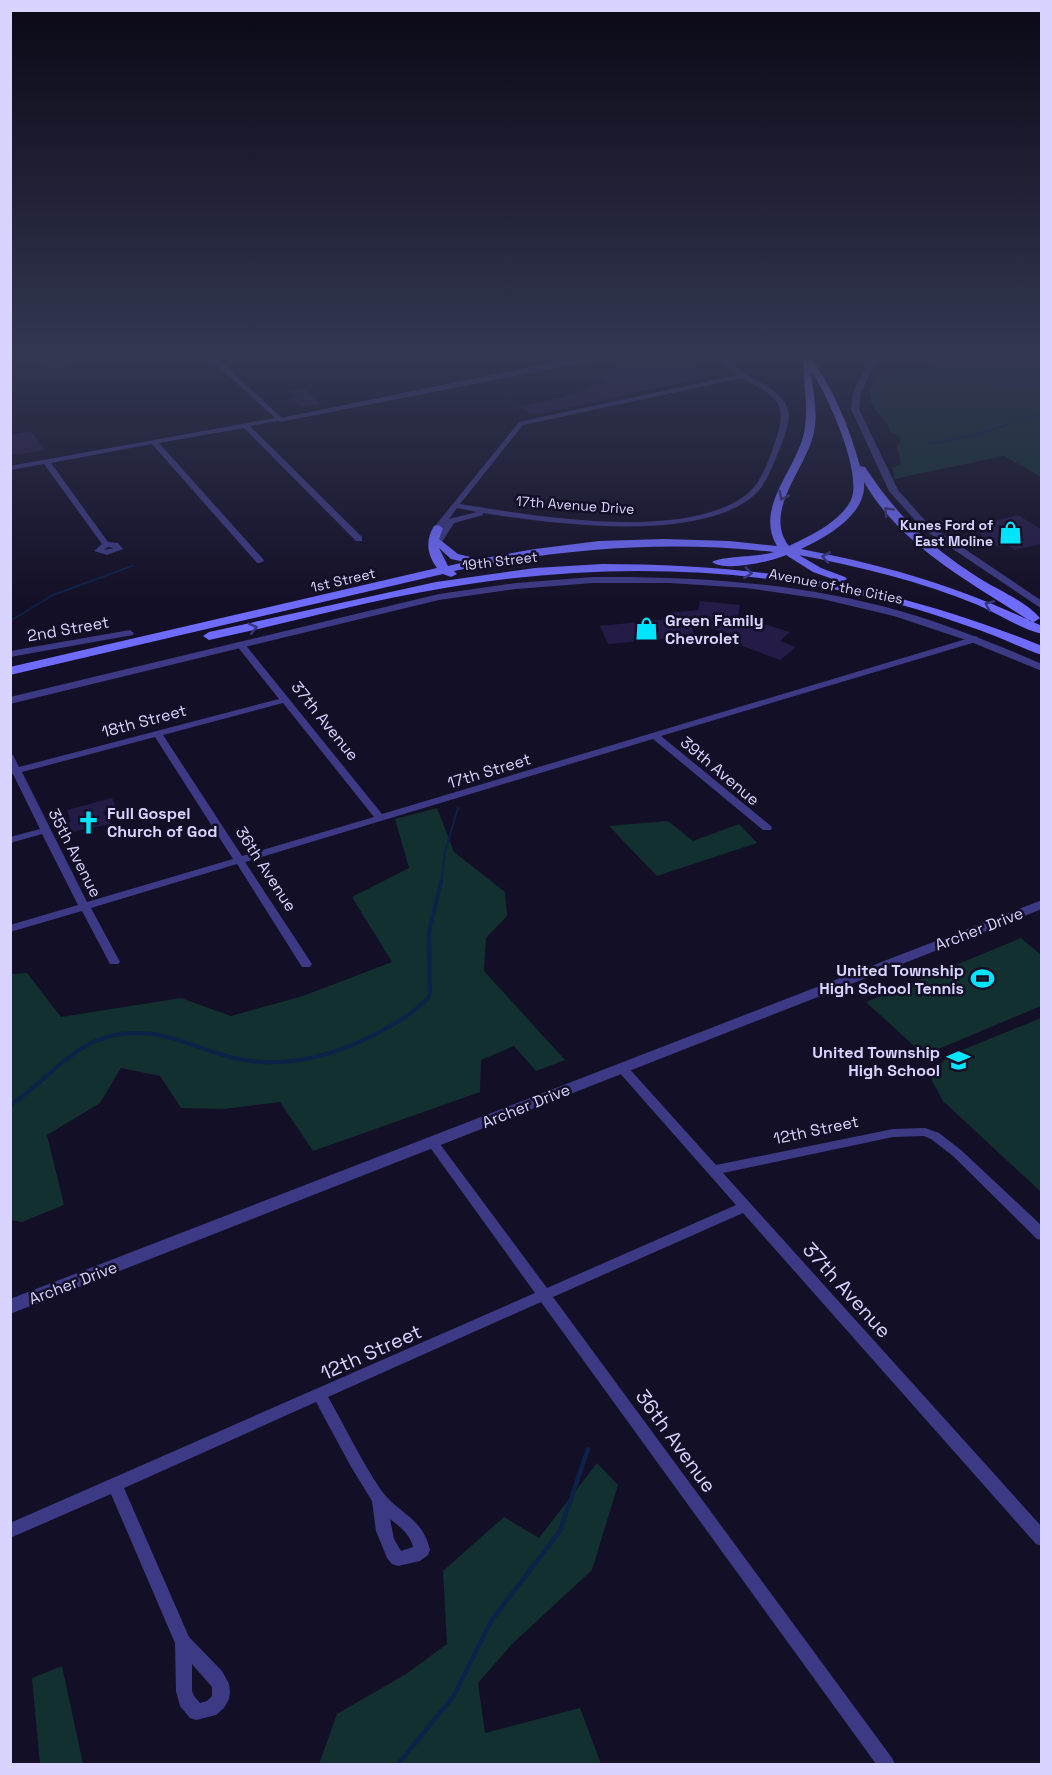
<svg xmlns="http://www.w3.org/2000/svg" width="1052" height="1775" font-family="'Space Grotesk',sans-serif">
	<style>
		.green { fill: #12302f }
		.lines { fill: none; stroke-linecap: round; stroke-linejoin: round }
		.stream-far2 { stroke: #0c2248; stroke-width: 2 }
		.stream-far1 { stroke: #0c2248; stroke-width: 4 }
		.stream { stroke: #0c2248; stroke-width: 4.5 }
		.building { fill: #241b47 }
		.minor { fill: #3d3a85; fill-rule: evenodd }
		.tertiary { fill: #3d3a85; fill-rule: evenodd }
		.secondary { fill: #6f6bff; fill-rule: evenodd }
		.oneway { stroke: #38347d }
		.labels { text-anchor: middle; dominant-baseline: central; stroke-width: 5; stroke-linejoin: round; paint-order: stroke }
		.far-street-label { font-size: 14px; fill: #d9d4ff; stroke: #130f26 }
		.far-poi-label { font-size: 14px; font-weight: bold; fill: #d9d4ff; stroke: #130f26; text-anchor: end }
		.poi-label { font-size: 16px; font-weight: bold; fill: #d9d4ff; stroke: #130f26; text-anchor: start }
		.street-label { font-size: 16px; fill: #d9d4ff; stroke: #130f26 }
		.near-street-label { font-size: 20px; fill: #d9d4ff; stroke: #130f26 }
	</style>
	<rect width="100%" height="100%" fill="#130f26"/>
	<path class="green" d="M927,353H1041V477L1004,456L894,479L893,467L901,465L897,446L901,438L890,432C890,415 850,405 883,370L936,368Z
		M437,808L454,852L505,892L507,916L486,938L484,971L565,1060L536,1071L514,1046L481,1060L480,1092L313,1151L280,1102L224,1109L181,1108L160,1076L121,1068L100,1103L47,1135L64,1205L22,1222L11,1220V974L27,973L61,1017L181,998L231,1016L303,996L392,962L352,897L409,868L395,819Z
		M668,821L693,841L739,824L757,843L657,876L609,826Z
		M1021,938L1041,955V1006L924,1055L866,1002Z
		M1041,1018V1192L943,1101L932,1081V1072L950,1055Z
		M597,1463L618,1485L592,1570L512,1644L478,1683L485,1733L580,1708L601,1764H319L337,1714L406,1674L447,1644L443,1571L504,1517L539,1538Z
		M62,1666L83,1764H40L32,1678Z"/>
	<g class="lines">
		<path class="stream-far2" d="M992,386H1042
			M930,444L975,435L1042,414
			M10,621L53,595L132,566
			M441,884L445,852L458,808"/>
		<path class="stream-far1" d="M10,1105C45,1083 72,1043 115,1035C163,1026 191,1048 234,1058C292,1071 350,1051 399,1021C410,1013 422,1007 430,995L429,932L441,882"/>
		<path class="stream" d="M398,1764L453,1697L491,1621L560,1531L588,1449"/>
	</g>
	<path class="building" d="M63,353H74L89,358L56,370L36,363Z
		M677,357L713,376L539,414H530L519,407L567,397L566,395L588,390L584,387L608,382L596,375L616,371L612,368Z
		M304,389L320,404L301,407L291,398L298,397L291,391Z
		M31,431L45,450L10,456V435Z
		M1018,515L1041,529V544L1015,550L1007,545L999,547L984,539L980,533L985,532L975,526Z
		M700,601L740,605L738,616L790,632L780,641L796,647L780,660L732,642L738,637L689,621L695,636L608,644L600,626L677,618L667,613L698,610Z
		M112,798L117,809L103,812L110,824L72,832L66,823L71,822L67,810Z"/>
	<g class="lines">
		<path class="minor" d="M204,353H211L282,418V420L250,426L362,537V541H356L244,428L159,443L263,559L264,561L260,563H257L152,444L51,463L108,542L118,543L123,549L107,555L94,551L102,544L44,464L10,470V466L275,418ZM108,547L114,548L104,550Z
			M718,353H724C728,360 733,366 739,370C754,381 783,390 788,410C792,422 780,447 776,458C770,472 764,488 752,497C695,543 553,524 483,513V515L454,523L442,542H436L435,540L446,523L441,530H435V526L519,422L737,375L725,364ZM742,378C772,395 790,400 776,439C770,457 762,483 746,495C683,542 535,516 460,504L523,425ZM457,508L477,512L449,519Z
			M130,630L134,633L133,635L10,657V651Z
			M976,636L980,639L979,641L661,736L771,826L772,828L771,830H763L653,739L245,862L312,964L310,967H302L237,864L91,908L120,962L118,964H110L82,911L10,932V925L78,905L42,834L10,843V837L40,829L13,774L10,775V754L13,755L19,767L279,699L237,646V642H243L382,814ZM283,703L374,817L242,856L163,735ZM155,737L233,859L87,902L22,772Z
			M622,1064L626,1065L716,1165L893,1129L925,1128L939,1133L961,1150L1042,1226V1240L1037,1239L953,1156L931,1139L924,1136L893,1137L723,1173L1042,1527V1546L1036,1544L743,1213L553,1297L892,1758L895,1764H876L541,1302L328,1397C346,1428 361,1461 381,1490C399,1515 422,1516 430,1550L428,1555L420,1561L398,1566L392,1564L387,1558L376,1531L372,1501L350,1465L316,1402L124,1488L189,1637L222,1671L229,1684L230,1692L229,1699L224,1708L216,1715L196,1720L190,1718L180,1706L176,1691L175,1643L111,1494L10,1538V1523L535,1293L429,1146L427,1143L429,1140L433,1138L437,1140L547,1288L736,1205L618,1071L616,1068L618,1065ZM390,1519C400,1527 410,1534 413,1547L401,1551L394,1539ZM192,1664L212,1687V1696L207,1701L200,1703L194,1696L192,1691Z"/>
		<path class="tertiary" d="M600,353H633L280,422L276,419Z
			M866,353H874L878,359L861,392L859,409L898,490L929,525L1042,601V609L923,529L889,491L851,409L853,392L870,359Z
			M593,577C697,576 800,583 900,611C949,625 995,644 1042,664V671L966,640L894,616L822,599L746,588L670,583H593L516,589L439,600L10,704V697L439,594L516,583Z
			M1042,900V909L10,1314V1299Z"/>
		<path class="secondary" d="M803,355H809C834,390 849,426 860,466L865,467C898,517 928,545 979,578C998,590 1025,601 1040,618L1034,622L1030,621C970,582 901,546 864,482C867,515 826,537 801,549C890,566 959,587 1042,626V634C1019,628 999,614 978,605C920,581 860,567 799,555L821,568L845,577L847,579L841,582L813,572L786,555C770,562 726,572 712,562C720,556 759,557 774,552C666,540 561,548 454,571L457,574L451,577L443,574L10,675V667L437,568C427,554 425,541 434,526L438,525L443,528L439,539L458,554L479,559L535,549L599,541L664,539L729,541L777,546C754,508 796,470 804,433C809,409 803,379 803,355ZM811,371C828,395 863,474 851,500C840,522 810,536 789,546C762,511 807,468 814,432C818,412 813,392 811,371ZM439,548L451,559L465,562L448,566Z
			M602,564C762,564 893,586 1042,646V655C1026,650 1011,642 995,636C953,620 910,606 866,596C725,564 580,564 439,589C361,602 286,624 209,640L203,636L209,632L436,582L535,568Z"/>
	</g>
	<defs><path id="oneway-chevron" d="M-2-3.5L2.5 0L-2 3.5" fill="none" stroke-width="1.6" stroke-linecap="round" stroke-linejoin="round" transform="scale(1.5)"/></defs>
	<g class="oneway">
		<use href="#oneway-chevron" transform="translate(783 496) rotate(116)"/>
		<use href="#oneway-chevron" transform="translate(888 511) rotate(-133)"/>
		<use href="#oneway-chevron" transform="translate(826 557) rotate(-170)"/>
		<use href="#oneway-chevron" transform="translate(748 573) rotate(7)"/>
		<use href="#oneway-chevron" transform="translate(989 605) rotate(-157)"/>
		<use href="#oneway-chevron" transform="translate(253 628) rotate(-13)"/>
	</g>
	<linearGradient id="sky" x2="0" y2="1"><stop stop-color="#0a0815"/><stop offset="0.59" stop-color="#333752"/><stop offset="1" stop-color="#333752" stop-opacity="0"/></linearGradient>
	<rect width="1052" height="602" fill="url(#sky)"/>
	<defs>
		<symbol id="shop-bare" viewBox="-9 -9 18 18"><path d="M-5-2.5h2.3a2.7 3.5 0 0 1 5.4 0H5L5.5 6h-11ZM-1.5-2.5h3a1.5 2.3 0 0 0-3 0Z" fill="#00e5ff" stroke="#130f26" stroke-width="2.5" paint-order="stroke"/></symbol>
		<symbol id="church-bare" viewBox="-9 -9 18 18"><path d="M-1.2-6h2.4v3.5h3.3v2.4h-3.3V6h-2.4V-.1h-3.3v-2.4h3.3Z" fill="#00e5ff" stroke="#130f26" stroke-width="2.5" paint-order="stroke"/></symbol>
		<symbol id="stadium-bare" viewBox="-9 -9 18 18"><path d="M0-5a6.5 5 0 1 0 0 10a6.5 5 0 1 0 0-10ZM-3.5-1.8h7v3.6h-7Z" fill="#00e5ff" stroke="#130f26" stroke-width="2.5" paint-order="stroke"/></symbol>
		<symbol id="school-bare" viewBox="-9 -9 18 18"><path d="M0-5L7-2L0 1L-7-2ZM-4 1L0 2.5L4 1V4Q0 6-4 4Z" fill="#00e5ff" stroke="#130f26" stroke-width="2.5" paint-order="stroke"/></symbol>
	</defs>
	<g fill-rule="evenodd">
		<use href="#shop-bare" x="994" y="516" width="33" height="33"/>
		<use href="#shop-bare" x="630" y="612" width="33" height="33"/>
		<use href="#church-bare" x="72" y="806" width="33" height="33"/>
		<use href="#stadium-bare" x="966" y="962" width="33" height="33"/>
		<use href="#school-bare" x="942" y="1044" width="33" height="33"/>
	</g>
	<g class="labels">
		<g class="far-street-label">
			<text transform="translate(575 505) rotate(4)">17th Avenue Drive</text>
			<text transform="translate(500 561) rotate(-7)">19th Street</text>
			<text transform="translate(343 580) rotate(-13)">1st Street</text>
			<text transform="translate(836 586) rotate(11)">Avenue of the Cities</text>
		</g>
		<g class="far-poi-label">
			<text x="993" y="525">Kunes Ford of<tspan x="993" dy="16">East Moline</tspan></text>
		</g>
		<g class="poi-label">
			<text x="665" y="620">Green Family<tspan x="665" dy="18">Chevrolet</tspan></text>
			<text x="107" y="813">Full Gospel<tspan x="107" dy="18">Church of God</tspan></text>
			<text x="964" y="970" text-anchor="end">United Township<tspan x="964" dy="18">High School Tennis</tspan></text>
			<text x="940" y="1052" text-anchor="end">United Township<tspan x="940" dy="18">High School</tspan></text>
		</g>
		<g class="street-label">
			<text transform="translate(68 629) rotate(-10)">2nd Street</text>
			<text transform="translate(144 721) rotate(-15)">18th Street</text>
			<text transform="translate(325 721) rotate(51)">37th Avenue</text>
			<text transform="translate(489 771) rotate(-17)">17th Street</text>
			<text transform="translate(720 771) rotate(40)">39th Avenue</text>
			<text transform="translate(75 853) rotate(63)">35th Avenue</text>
			<text transform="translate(266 869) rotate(57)">36th Avenue</text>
			<text transform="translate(979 929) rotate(-21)">Archer Drive</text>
			<text transform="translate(526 1106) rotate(-22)">Archer Drive</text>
			<text transform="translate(816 1130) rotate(-12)">12th Street</text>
			<text transform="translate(73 1283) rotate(-21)">Archer Drive</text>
		</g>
		<g class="near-street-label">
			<text transform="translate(847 1290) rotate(48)">37th Avenue</text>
			<text transform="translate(371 1352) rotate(-24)">12th Street</text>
			<text transform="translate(676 1441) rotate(54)">36th Avenue</text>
		</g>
	</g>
	<rect width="1052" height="1775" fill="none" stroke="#d9d4ff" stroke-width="24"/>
</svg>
